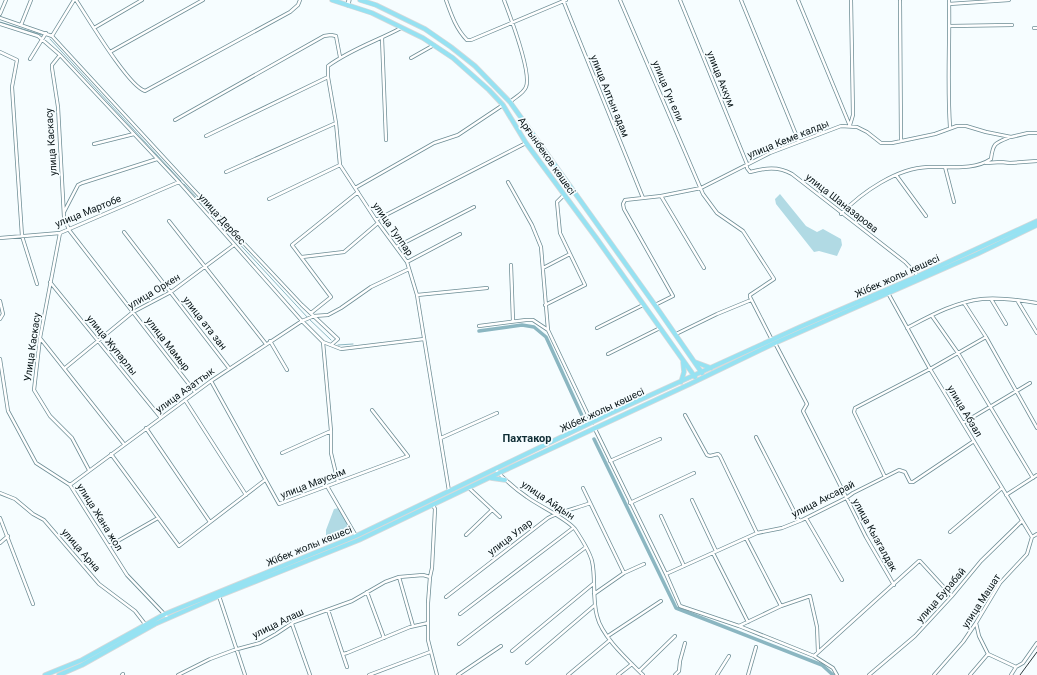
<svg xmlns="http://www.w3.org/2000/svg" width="1037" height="675" font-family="Roboto,sans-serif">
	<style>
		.green { fill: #b1dae4 }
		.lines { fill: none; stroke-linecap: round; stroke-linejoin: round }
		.stream { stroke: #8bb6c1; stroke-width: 1 }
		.canal { stroke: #8bb6c1; stroke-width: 3.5 }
		.street-casing { stroke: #6d8d95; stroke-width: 4 }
		.secondary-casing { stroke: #6d8d95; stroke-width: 5 }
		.primary-casing { stroke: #d7d9da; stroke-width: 5.5 }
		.street { stroke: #fff; stroke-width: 2.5 }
		.secondary { stroke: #fff; stroke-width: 3.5 }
		.primary { stroke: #96e2f2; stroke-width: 4 }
		.rail { stroke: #2f3a3d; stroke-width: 1 }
		.labels { text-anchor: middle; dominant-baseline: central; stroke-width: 3.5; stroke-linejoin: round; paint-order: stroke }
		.street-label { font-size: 10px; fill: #081417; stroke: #f6fdff }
		.neighbourhood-label { font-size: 11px; font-weight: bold; fill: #102e35; stroke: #f6fdff }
	</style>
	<rect width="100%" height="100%" fill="#f6fdff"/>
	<path class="green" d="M780,194L806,226L817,232L823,229L841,239L842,245L837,256L819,251L814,252L776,204L775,199Z
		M339,508L352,531L326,541V530L334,509Z"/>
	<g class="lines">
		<path class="stream" d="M0,22L42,35
			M50,39L181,181
			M184,184L308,318L331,340
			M338,345L353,344"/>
		<path class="canal" d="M479,331L522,325L534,327L546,337L584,420
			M594,439L676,608L822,665L833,675"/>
		<defs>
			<path id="street" d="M76,0C88,18 128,86 145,91L290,12L298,5L300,0
				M446,0C451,14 456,29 467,40H471L566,0
				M504,0C510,16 532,72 526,87C523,94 515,97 510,102
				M563,0L643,198
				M620,0L703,194L717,213L743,231L774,279L750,295V297L772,340
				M680,0L747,164V168L750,172C765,168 778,166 792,174L905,262L918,276
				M741,0L799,142
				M798,0L850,126
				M949,0C950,42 947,85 950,127
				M900,1L901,140
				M949,4L1009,0
				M0,14L6,0
				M0,18L52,36L192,188L302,305L338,339L331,345
				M0,24L38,36L60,55L179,182L302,321L323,342L331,431V453L338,482
				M21,25L31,0
				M950,26L1012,25
				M94,28L142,0
				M401,28C377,41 351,49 328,66V77L336,123L340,165L376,220L407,262L417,295L449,491
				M1034,28H1037
				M52,36L74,0
				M382,38L386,140
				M0,52L17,60L12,87L22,236L37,284
				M110,52L203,0
				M60,55L52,65V68L58,107L64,217L69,230L195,392
				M411,58L434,45
				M30,59L46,33
				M175,120L324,36L331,35L336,36L340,57
				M850,125L853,115L851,0
				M206,136L328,77
				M94,144L134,134
				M986,163L1001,162L1010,163L1037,161
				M945,167L954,202
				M226,172L336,123
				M896,175L926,216
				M508,182L532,225L541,247L548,330
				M355,188L434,143L458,135L503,105
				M661,196L704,268
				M269,199L340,165
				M64,212L78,185L82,183L157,159
				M841,214C862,192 897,168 928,167C949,166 973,171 991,159C993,143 995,143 1010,137
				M376,220L526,143
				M169,221L266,344
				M124,232L229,368
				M60,233L40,338L34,390L50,416L72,438L89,470
				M0,238L60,233L179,182
				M396,247L474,207
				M302,257L344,252L378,223
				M407,262L460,234
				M511,265L513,321
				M543,268L570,254
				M50,282L161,418
				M888,293L930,369L1032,537
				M417,295L487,288
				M991,299L1006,324
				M1017,300L1037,333
				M0,301L3,314L0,319
				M964,303L986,337L1037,428
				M545,305L585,285L560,233L557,202L564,195
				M655,305L673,296L624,209L623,204L625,200L661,196L701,188L770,153L841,126L857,127L867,132L881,143H892L935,134L957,126H966L986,132L1011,137L1028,133H1037
				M311,313L331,297L292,245L358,192
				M932,316L958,353L1033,478
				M479,326L526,320H533L548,330L592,423
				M597,328L643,305
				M907,328C930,316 955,302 982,299C1000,297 1019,300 1037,303
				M676,334L717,314L751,300
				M40,338L124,444
				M270,341L287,370
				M323,342L341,349L424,339
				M775,343L807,404L803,411L866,537L894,585
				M608,354L660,328
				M0,359L8,411L36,463L70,485L127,575L168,618
				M65,368L133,312L171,292L234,245
				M211,381L279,504L408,456L372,410
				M185,400L246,495
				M685,415L707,455L710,456L718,454L720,456L757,533
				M963,423L1030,383
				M146,428L210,522
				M595,429L666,574L680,606L739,626L814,656L833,668L837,675
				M756,437L799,521
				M441,438L497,413
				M282,453L331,431
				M111,454L179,546L265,480
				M610,461L660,439
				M495,469C505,480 515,489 527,497C539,506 566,518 575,529C581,538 589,550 592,561C596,578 592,598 597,616C602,637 628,660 643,675
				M885,477L854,412L855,408L930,369L986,337
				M70,485L211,381L302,321L314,316L328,315L341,308L371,287L409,269
				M327,486L356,536
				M469,488L500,517
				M583,488L624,573
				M0,493L15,499L33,514L44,520L99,584L135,611L145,624
				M1006,495L1037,475
				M692,500L716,551
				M630,503L694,473
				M433,505L435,509L432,568L430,577L428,603V640L437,675
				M661,516L684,566
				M0,518L33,604
				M806,518L842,580
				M950,532L1002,488
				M466,535L492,510
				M746,538L781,606
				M0,543L8,536
				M109,546L158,518
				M713,553L748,622
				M666,574L757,533L782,528L802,520L846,498L853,493L899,470L905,472L910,482H913L974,441
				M399,577L413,626
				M367,592L384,638
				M594,594L624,573L644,564
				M219,596L245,675
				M446,597L548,518C559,512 578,508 590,503
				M328,610L347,667
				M460,614L573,528
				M292,624L310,675
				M739,626L781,606L810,596L817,627L818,652
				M608,636L661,601
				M459,644L586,547
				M512,651L593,584
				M343,654L347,653L410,627L428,623
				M988,654L1016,667
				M814,656L919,561H920L952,596
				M527,663L595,605
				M639,671L675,636
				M122,675L123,674
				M178,675L210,659L234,650L260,643L276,634L294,622L352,601L385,582L399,577L423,575L430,577
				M369,675L430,652
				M458,675L501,646
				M568,675L610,640
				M618,675L632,664
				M675,675L679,671L680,661L685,643
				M717,675L729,656
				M748,675L756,647
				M869,675L915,636L952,596L981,561L1022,521
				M934,675L963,642L976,623L1000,583L1027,554L1032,537L1037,534
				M970,675L988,654L979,636L976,623
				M1011,675L1016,667L1023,663L1037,643"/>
			<path id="secondary" d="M348,5L349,0"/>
			<path id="primary" d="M332,0L372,13L423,38L453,58L489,90L503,105L526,143L597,239L695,377
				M360,0L376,5L425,29L451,47L475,66L510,102L655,305L702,373
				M695,362L711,368
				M681,382L684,372L683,362
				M491,478L505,480
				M45,675L82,660L165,614L356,536L609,414L800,327L918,276L1037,221
				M59,675L82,665L155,624L219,596L359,540L499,473L690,384L775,343L977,254L1037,225"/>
		</defs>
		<use href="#street" class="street-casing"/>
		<use href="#secondary" class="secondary-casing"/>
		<use href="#primary" class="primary-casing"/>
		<use href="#street" class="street"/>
		<use href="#secondary" class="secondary"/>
		<use href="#primary" class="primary"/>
		<path class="rail" d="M1020,675L1037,652"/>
	</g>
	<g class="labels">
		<g class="street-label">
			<text transform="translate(721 79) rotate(68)">улица Аккум</text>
			<text transform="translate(668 91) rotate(67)">улица Гун ели</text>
			<text transform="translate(610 96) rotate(68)">улица Алтын адам</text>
			<text transform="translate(788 139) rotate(-22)">улица Кеме калды</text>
			<text transform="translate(51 142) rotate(-94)">улица Каскасу</text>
			<text transform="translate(547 156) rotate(55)">Арғынбеков көшесі</text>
			<text transform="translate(842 203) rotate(38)">улица Шаназарова</text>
			<text transform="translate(88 211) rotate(-22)">улица Мартобе</text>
			<text transform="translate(222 219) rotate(48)">улица Дербес</text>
			<text transform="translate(393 229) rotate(55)">улица Тулпар</text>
			<text transform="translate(897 276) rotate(-24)">Жібек жолы көшесі</text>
			<text transform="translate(154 291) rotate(-31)">улица Оркен</text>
			<text transform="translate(205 323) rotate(52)">улица ата зан</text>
			<text transform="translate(168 344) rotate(52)">улица Мамыр</text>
			<text transform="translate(112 345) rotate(51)">улица Жупарлы</text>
			<text transform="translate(32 347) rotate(-82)">Улица Каскасу</text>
			<text transform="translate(185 390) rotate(-36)">улица Азаттык</text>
			<text transform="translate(602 410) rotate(-25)">Жібек жолы көшесі</text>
			<text transform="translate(965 411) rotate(59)">улица Абзал</text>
			<text transform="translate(313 483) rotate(-21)">улица Маусым</text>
			<text transform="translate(823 499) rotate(-27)">улица Аксарай</text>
			<text transform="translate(548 500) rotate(34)">улица Айдын</text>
			<text transform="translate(100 517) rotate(58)">улица Жана жол</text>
			<text transform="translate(875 535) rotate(61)">улица Кызгалдак</text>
			<text transform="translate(510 537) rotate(-37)">улица Улар</text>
			<text transform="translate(309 546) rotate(-22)">Жібек жолы көшесі</text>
			<text transform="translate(81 550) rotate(49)">улица Арна</text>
			<text transform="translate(941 595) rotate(-49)">улица Бурабай</text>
			<text transform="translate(981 601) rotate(-57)">улица Машат</text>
			<text transform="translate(278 623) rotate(-26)">улица Алаш</text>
		</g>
		<g class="neighbourhood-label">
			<text x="527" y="438">Пахтакор</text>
		</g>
	</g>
</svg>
